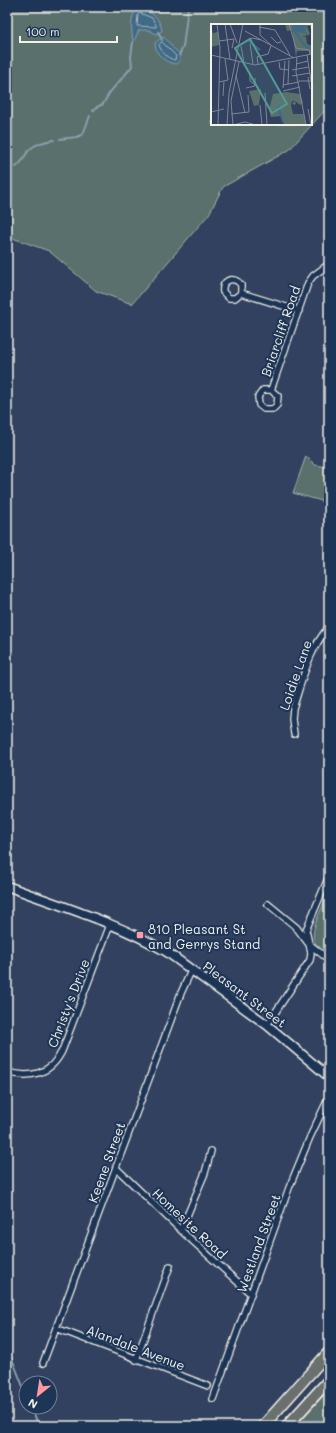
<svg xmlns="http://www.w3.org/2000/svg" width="336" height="1433" font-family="Mali,sans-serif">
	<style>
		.green { fill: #5a706c; stroke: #a7b0aa; fill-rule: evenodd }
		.water { fill: #3f6a86; stroke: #87a0ad }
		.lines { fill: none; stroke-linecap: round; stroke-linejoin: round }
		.shore { stroke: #acbbc1; stroke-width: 1 }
		.stream { stroke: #87a0ad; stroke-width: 2 }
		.minor-casing { stroke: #f4f1e8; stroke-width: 8 }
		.secondary-casing { stroke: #f4f1e8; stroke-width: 11 }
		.motorway-casing { stroke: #f4f1e8; stroke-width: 13 }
		.minor { stroke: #1d3557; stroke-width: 5.5 }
		.secondary { stroke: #1d3557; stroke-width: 8 }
		.motorway { stroke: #6a706d; stroke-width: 10 }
		.poi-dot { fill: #ff9aa2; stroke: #1d3557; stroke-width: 1.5 }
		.labels { text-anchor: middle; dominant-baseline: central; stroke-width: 4; stroke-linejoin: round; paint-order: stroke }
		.street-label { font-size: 13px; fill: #f4f1e8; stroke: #1d3557 }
		.poi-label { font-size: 13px; fill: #f4f1e8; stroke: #1d3557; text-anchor: start }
		.inset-river { fill: none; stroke: #3f6a86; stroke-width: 2 }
		.inset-road { fill: none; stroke: #808796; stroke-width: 1 }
		.view { fill: #549b93; fill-opacity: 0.15; stroke: #549b93; stroke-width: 2 }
		.inset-edge { fill: none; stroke: #f4f1e8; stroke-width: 2 }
	</style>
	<rect width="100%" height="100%" fill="#32415f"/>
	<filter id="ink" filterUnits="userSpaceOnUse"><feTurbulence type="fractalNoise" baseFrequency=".025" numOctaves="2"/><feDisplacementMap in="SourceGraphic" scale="8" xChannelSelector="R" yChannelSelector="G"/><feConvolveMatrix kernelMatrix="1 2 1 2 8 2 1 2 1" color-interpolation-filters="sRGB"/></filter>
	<g filter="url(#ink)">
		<path class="green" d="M7,7H329V106L289,150L223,187L209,214L132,304L96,291L49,251L7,236ZM212,25H311V124H212Z
			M306,456L315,465L329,467V503L293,493Z
			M329,893V956C324,952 316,947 314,940C310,928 324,904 329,893Z
			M329,1390V1426H295Z"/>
		<path class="water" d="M137,9C151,10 160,18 162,31L156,34L149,30H139L133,43C132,33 129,17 137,9Z
			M163,37C170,41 172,50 180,53V59L177,64C166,64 155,54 155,43Z"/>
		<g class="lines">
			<path class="shore" d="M140,13L152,18L156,25V27L137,26L138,15Z
				M162,42L176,56L175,60C168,59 161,52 159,45Z"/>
			<path class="stream" d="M158,32L162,40
				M179,55L183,47L188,7
				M93,111L97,107L103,104L110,92L130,69L132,66L131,57L133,42
				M60,139L77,137L83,134L90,116
				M16,167C24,162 24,155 30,149C36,144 46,141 54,140
				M7,173L10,171
				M7,201L8,209L7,212
				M7,1346L26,1394
				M31,1407L39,1426"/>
			<defs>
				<path id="minor" d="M241,293V285C234,275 221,280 223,292L229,298H235L241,293L299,311
					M271,390L278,396L277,405L273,409H264L259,405L258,397L263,390H271L308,283L313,276L329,264
					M294,734L292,719L293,708C302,681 309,649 329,627
					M268,904L296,927L308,943L329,960
					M267,1025L310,960L311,953L306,930L329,876
					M7,1072C30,1079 51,1074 62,1051L110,925
					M116,1168L186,1235L251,1294
					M181,1230L205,1173L211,1151
					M56,1328L208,1386
					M136,1360L170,1266
					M43,1363L181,993L192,969
					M213,1399L289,1188L310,1137L329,1097"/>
				<path id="secondary" d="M7,886C60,906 118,923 167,952L267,1025L329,1077"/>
				<path id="motorway" d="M263,1426L329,1352
					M287,1426L329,1380"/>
			</defs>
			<use href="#minor" class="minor-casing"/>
			<use href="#secondary" class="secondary-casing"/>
			<use href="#motorway" class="motorway-casing"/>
			<use href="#minor" class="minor"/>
			<use href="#secondary" class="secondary"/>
			<use href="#motorway" class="motorway"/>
		</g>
	</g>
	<rect class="poi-dot" x="136" y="931" width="8" height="8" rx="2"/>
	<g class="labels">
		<g class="street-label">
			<text transform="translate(280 331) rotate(-71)">Briarcliff Road</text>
			<text transform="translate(295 675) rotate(-71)">Loidie Lane</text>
			<text transform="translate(245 994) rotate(37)">Pleasant Street</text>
			<text transform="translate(68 1003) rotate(-69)">Christy's Drive</text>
			<text transform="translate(106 1162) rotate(-70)">Keene Street</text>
			<text transform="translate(190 1223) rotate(43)">Homesite Road</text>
			<text transform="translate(258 1243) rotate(-70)">Westland Street</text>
			<text transform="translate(136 1347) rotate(21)">Alandale Avenue</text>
		</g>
		<g class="poi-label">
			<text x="148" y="928">810 Pleasant St<tspan x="148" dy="15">and Gerrys Stand</tspan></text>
		</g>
	</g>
	<g transform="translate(211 24)">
		<rect width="101" height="101" fill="#32415f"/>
		<path d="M0,0H3L0,1L2,9L7,8L8,21L0,23ZM74,0H100L101,9L99,2H96L99,10L96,12L95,9V12L91,13H95L96,20L101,22L100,30L98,27H86L85,33L81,6L76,7ZM50,65L48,81L43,82L38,67ZM75,68L89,70L92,79L89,81L84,77L85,80L83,81L81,79L84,77H81L80,81L82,90H93L95,101H73L70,92L60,93L58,86L62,70Z" fill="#5a706c"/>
		<path d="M81,0H95L94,9L82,7Z" fill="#3f6a86"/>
		<path class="inset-river" d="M83,6L94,22L101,25M38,17L49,26M67,82L72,98"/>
		<path class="inset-road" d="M6,0L9,24L7,101M14,0L19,35M19,0L26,19M49,0V11L61,22M78,0L85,24L98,26L99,30M48,3L64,6M64,6L79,31M34,7L83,34M60,13L66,19L70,18M8,17L23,15L21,24M39,20L42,40M28,22L41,14L50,16M30,22L33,39M0,31L44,41L101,30M96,31L100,57M86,33L85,48L95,101M68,38L69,45L78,46M47,40L46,33L57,30L60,22M85,40L97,37M81,46L98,43M39,49V57L44,61M25,51L34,89M81,52L99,49M97,53L99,65M88,57H101M8,58L17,56L14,35M77,60L78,36M72,61L88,58M35,64L44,62V54M72,64L74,37M72,67L89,63M54,69L56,101M12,72L13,57M49,81L51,101M97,85L100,101M0,88L13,85M20,90L38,88L37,71M16,101L18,69L32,0M22,101L20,77L28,38M22,101L34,98L45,101"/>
		<path class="view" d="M39,15L76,80L61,89L24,24Z"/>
		<rect width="101" height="101" class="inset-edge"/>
	</g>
	<rect width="336" height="1433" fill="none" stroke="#1d3557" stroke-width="24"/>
	<rect x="12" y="12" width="312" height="1409" fill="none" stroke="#f4f1e8" stroke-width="1.5" filter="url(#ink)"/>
	<g transform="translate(38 1395) rotate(210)"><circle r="19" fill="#1d3557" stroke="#738091"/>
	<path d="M0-3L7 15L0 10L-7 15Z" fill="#ff9aa2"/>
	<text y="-6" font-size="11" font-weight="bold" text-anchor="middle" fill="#f4f1e8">N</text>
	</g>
	<path d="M20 36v6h97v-6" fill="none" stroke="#f4f1e8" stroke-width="2"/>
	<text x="26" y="36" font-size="12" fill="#f4f1e8" stroke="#1d3557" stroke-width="3" paint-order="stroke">100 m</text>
</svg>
